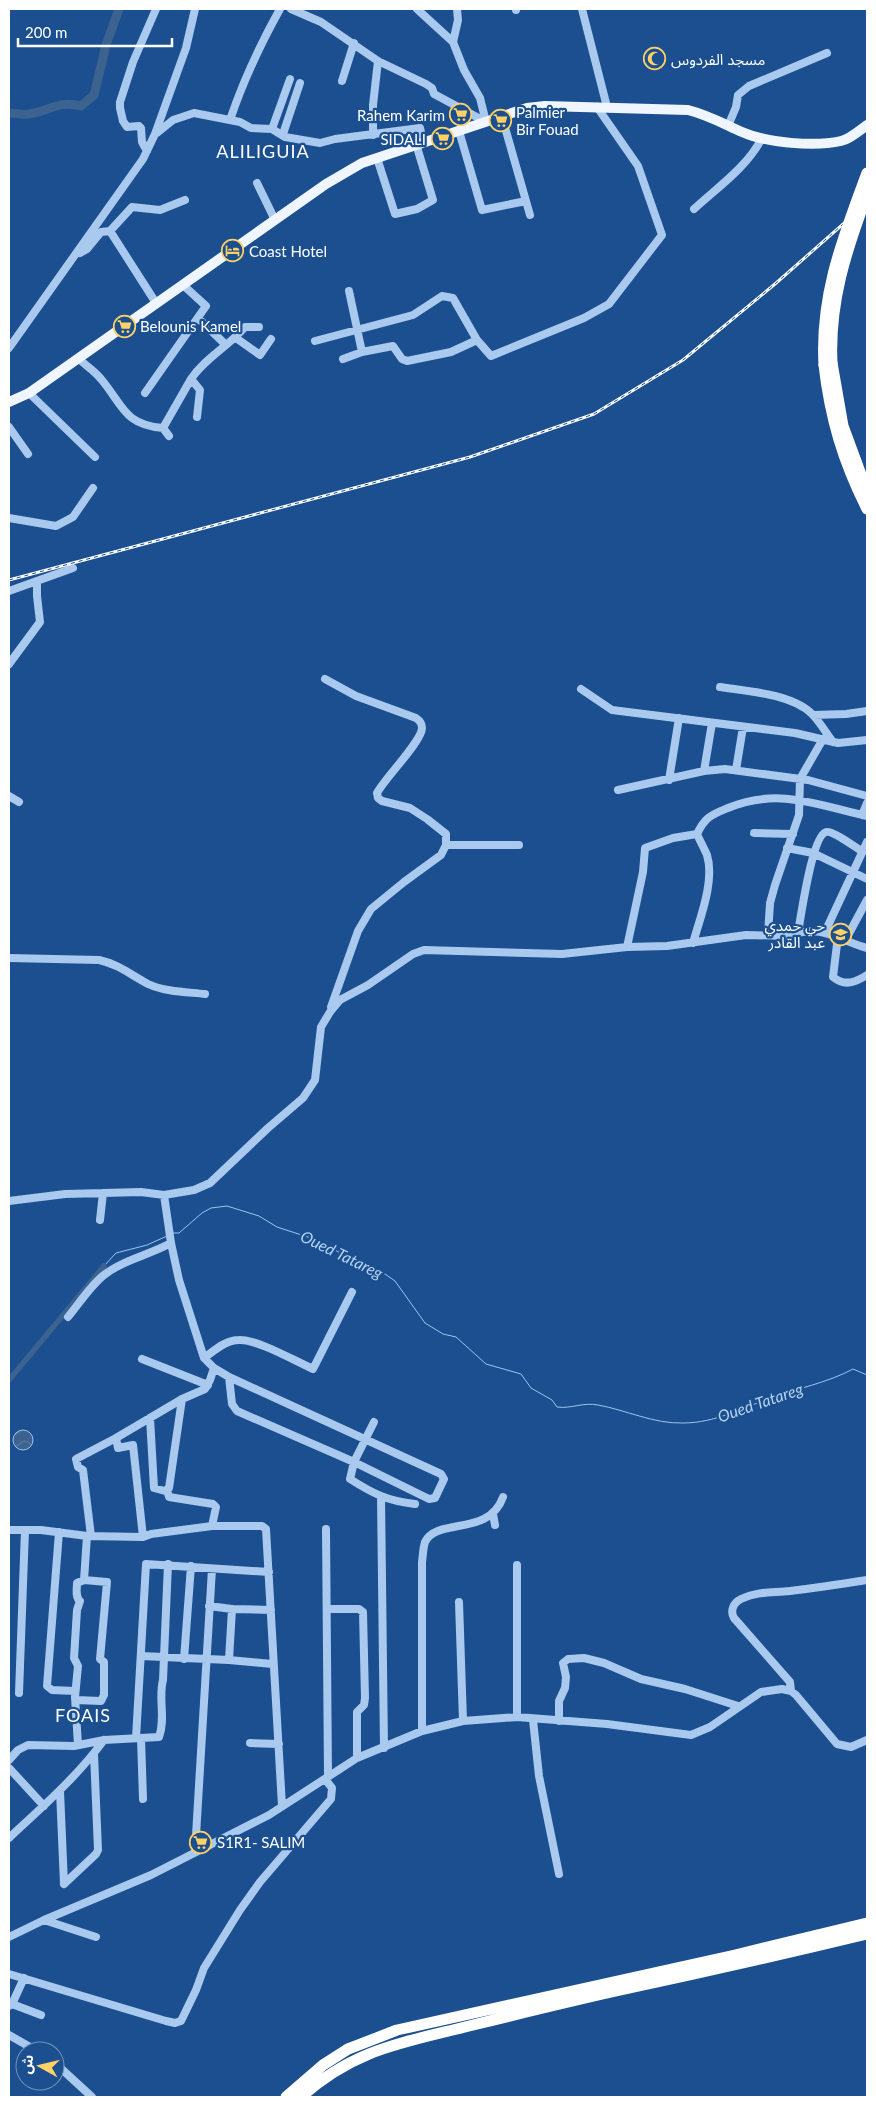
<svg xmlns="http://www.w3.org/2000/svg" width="876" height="2106" font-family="Lato,'Noto Sans Arabic',sans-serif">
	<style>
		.water { fill: url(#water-waves); stroke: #9cc4f0 }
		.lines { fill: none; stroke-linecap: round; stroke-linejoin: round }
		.stream { stroke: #9cc4f0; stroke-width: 1 }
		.canal { stroke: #3c6290; stroke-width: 5.5 }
		.river { stroke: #3c6290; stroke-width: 9 }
		.minor { stroke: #a9c9ee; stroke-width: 8 }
		.major { stroke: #f0f6ff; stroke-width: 10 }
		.highway { stroke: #fff; stroke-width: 11 }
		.rail-casing { stroke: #fff; stroke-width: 3 }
		.rail { stroke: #1b4f8f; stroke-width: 1; stroke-dasharray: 4; stroke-linecap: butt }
		.highway-bridge { stroke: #fff; stroke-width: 11 }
		.labels { text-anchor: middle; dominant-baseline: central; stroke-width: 4.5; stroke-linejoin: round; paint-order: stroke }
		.poi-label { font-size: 15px; fill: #fff; stroke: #1b4f8f; text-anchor: start }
		.water-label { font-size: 16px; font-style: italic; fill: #b5d3f5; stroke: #1b4f8f }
		.quarter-label { font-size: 18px; letter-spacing: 1px; fill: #fff; stroke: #1b4f8f }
	</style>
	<defs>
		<pattern id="water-waves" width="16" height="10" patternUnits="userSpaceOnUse" patternTransform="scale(1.25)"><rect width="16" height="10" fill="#3c6290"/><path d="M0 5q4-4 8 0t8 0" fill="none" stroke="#597aa1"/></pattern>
	</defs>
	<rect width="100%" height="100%" fill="#1b4f8f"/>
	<path class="water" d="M13 1440a10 10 0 1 1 20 0a10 10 0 1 1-20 0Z"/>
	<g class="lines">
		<path class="stream" d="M173,1233H179L202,1213L211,1208L227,1206L259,1216L277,1227L314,1239L352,1259L385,1274L395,1281L425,1323L443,1334L456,1337L486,1364L521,1374L531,1388L552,1400L557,1407C571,1409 583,1402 598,1405C626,1410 654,1424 683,1423C715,1423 742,1408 771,1398C798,1388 827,1383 853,1369L867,1375
			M104,1266L116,1253L147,1245L167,1236"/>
		<path class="canal" d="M9,1380L104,1266"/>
		<path class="river" d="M9,113C15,113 23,115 29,114C50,111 59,100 81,106L94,95L106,45L119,9"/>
		<path class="minor" d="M291,9L321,22L378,61L426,84L432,88L434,94L486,122
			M417,9L453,42
			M457,9L458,20L453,42L464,70L480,98L486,122
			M582,9L607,107
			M516,10V9
			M342,81L354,43
			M502,117L530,215
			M230,120C243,81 260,45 280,9
			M728,126L736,107L738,95L749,86L827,53
			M272,129L290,79
			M459,131L482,210L526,201
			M157,133L173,120L194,113L240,122L251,128L272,129L285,137L320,143L335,139L420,128L423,141
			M283,134L300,83
			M373,135V105L378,61
			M147,151L142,142L141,128L139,126L127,127L123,121L120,108V102L133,62L156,9
			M377,158L395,214L417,209L433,200L416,144
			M257,183L275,220
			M694,209C718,187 747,167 762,138
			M110,231L132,207L160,210L185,200
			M80,253L87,249L101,232L110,231L156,303
			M349,291L362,352
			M198,318L226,345
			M236,338L260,355L271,339
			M315,341L413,315L442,296L453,298L477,340L491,356L584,318L609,304L662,235L638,166L597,107
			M9,348L143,159L155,134L186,48L195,9
			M78,358C85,365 95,371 101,379C123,405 124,425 163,428
			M343,359L362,352L393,346L402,359L407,361L451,352L477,340
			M29,393L95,457
			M145,393L206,306L183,285
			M197,417L200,390L191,379C205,358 229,346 245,327H259
			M9,427L28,454
			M169,436L163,428L191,379
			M9,518L56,526L73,517L93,488
			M9,591L73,568
			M9,664L40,622L37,596V581
			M325,679L356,696L416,718C419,720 422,724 422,728C422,741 385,778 377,793L378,798L382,801L410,808L427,819L446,834V845L441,855L404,882L371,909L358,931L331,1007
			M720,687C747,691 792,694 812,714C820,722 826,733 833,742
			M581,689L612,710L795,733L838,743L867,740
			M813,715L846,714L867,711
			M736,770L743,727
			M704,771L712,723
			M669,780L679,718
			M618,790L704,771L725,769L808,780L867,796
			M9,796L19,802
			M862,815L867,803
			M754,833L793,834
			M446,845H519
			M787,848L813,853L867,879
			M798,932C801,917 812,836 826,832C832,830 855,847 863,852
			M825,932L867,842
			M768,935L770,903L775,885L799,815L800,779L823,739
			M838,936L833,977C845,987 856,982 867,975
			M846,939L867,900
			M693,943C700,918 715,881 707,855C704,848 700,841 697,834
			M627,947L643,872L645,848L673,838L697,834C705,817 711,815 728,808C778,787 818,805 867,816
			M9,958L99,960C118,964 131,975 148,984C165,992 187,992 205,994
			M164,1195L171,1243L179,1280L204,1358L214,1368L229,1377L441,1474L444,1479L435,1498L429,1499L354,1462L237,1411L232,1404L229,1377
			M9,1201L65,1194L141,1192L164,1195L194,1190L210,1183L268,1128L303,1098L315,1080L321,1027L330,1012L340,1000L368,985L413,954L424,950L562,954L627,947L667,946L746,935L792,936C817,922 843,942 867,948
			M100,1220L103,1193
			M68,1317C79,1304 90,1286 104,1275C123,1260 149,1255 171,1243
			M204,1358C214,1351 225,1340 239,1340C257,1339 295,1361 313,1369L352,1292
			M142,1359L208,1385
			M150,1418L154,1488L165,1491L169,1488L182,1399
			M374,1422L354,1462L350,1479C372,1493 387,1501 415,1504
			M167,1490L169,1497L213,1504L216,1507L212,1526
			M381,1496L384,1748
			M493,1514L495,1525
			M326,1529L328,1776
			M9,1530H41L87,1536L143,1537L151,1534L212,1526H262L266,1529L282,1806
			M59,1532L47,1686L52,1690L75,1691
			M91,1536L83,1470L78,1467L76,1459L116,1438
			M143,1537L133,1445L118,1448L116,1438L182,1399L205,1389L210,1380L214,1368
			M517,1565V1717
			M459,1602L463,1721
			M209,1606L232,1609L229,1660
			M232,1609L271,1610
			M328,1609H359L363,1612L365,1698L364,1705L357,1712V1758
			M141,1656L229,1660L272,1664
			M184,1659L191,1566
			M791,1691L790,1682L734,1618C730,1611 733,1603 741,1599C757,1591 773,1593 790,1591C816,1588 842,1584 867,1580
			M19,1693L25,1530
			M76,1700L101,1701L104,1695V1662L100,1659L107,1582L84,1580
			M533,1720L539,1776L559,1874
			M559,1721V1701L565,1688L566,1677L563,1663L568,1659L584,1658L604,1663L641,1679L685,1689L738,1706
			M422,1731V1562C423,1555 423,1548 425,1542C437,1517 489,1537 503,1497
			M136,1738L146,1564L269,1572
			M141,1738L143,1799
			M250,1743L279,1744
			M78,1745L75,1697L78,1666L74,1658L77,1610L80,1601C75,1597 77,1589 77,1583L84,1580L87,1536
			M9,1760L18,1750L28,1745L74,1746L104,1740L159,1737C166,1718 158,1699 163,1680L168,1564
			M9,1768L44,1806
			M60,1791L64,1884
			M9,1838C42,1807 77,1777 104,1740
			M195,1852L212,1569
			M64,1884L96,1854L98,1850L94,1754
			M44,1920L96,1937
			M9,1937L44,1920L151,1875L269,1815L357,1758L422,1731L463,1721L517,1717L607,1724L691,1735L710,1727L761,1692L782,1689L791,1691L796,1695L837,1744L851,1747L867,1740
			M9,1974L166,2021L175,2023L181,2021L196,1990L204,1968L240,1910L260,1882L331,1799L332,1788L325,1779
			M12,2004L41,2015
			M9,2006L13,2002L24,1978
			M9,2035L37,2051
			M55,2063L92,2097"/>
		<path class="major" d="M9,402L29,393L326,184L362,163L527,108L545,106L688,110C708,115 724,124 742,132C767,143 815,147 841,141C850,139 860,130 867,125"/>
		<path class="highway" d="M832,363L843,426L867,491
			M824,365C830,418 843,461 867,509
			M286,2097L323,2065L348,2049L397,2030L735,1955L867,1923
			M301,2097C354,2049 402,2043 469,2026C518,2014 567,2002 616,1991C700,1973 784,1954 867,1934"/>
		<defs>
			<path id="rail" d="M9,580L470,457L594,414L683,360L775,284L867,203"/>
		</defs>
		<use href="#rail" class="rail-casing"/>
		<use href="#rail" class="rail"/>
		<path class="highway-bridge" d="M832,363C829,303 846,251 867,195
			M824,365C820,294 843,238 867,173"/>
	</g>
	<defs>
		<symbol id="mosque-ring" viewBox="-11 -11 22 22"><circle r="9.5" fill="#1b4f8f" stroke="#ffd166" stroke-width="1.5"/><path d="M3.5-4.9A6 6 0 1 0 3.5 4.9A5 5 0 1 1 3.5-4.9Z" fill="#ffd166"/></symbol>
		<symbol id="supermarket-ring" viewBox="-11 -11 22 22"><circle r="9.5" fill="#1b4f8f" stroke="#ffd166" stroke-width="1.5"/><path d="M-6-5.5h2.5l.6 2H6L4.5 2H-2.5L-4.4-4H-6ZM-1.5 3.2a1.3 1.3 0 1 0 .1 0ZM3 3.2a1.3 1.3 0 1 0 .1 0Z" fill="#ffd166"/></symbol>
		<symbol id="hotel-ring" viewBox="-11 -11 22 22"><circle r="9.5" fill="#1b4f8f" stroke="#ffd166" stroke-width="1.5"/><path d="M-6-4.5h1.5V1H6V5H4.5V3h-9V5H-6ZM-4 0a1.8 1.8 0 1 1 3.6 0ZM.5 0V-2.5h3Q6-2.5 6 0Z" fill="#ffd166"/></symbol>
		<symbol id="school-ring" viewBox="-11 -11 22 22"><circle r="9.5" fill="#1b4f8f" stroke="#ffd166" stroke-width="1.5"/><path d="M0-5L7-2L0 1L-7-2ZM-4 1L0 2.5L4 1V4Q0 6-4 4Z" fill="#ffd166"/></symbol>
	</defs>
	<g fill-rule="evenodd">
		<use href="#mosque-ring" x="642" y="46" width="25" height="25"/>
		<use href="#supermarket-ring" x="448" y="102" width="25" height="25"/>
		<use href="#supermarket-ring" x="488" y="108" width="25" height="25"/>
		<use href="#supermarket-ring" x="430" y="126" width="25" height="25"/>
		<use href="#hotel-ring" x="220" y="238" width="25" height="25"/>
		<use href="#supermarket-ring" x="112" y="314" width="25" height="25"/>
		<use href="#school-ring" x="828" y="922" width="25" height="25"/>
		<use href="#supermarket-ring" x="188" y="1830" width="25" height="25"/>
	</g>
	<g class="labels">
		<g class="poi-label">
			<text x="671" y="59">مسجد الفردوس</text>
			<text x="516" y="112">Palmier<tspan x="516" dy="17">Bir Fouad</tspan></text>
			<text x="445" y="115" text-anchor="end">Rahem Karim</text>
			<text x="426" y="139" text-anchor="end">SIDALI</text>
			<text x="249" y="251">Coast Hotel</text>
			<text x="140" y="326">Belounis Kamel</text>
			<text x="825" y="925" text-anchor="end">حي حمدي<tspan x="825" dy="17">عبد القادر</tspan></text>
			<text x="217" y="1842">S1R1- SALIM</text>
		</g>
		<g class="water-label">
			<text transform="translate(342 1254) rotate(26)">Oued Tatareg</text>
			<text transform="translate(760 1402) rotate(-19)">Oued Tatareg</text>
		</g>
		<g class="quarter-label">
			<text x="263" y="151">ALILIGUIA</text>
			<text x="83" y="1715">FOAIS</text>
		</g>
	</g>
	<rect width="876" height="2106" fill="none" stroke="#ffffff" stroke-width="20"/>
	<g transform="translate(40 2066) rotate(278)"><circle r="24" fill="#1b4f8f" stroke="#7695bc"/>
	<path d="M0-4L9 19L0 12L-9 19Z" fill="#ffd166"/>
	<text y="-8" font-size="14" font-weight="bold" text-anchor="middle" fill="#ffffff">ش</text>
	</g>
	<path d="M18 38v8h154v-8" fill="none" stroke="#ffffff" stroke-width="2.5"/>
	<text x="25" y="38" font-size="15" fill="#ffffff" stroke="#1b4f8f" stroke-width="4" paint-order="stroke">200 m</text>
</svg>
